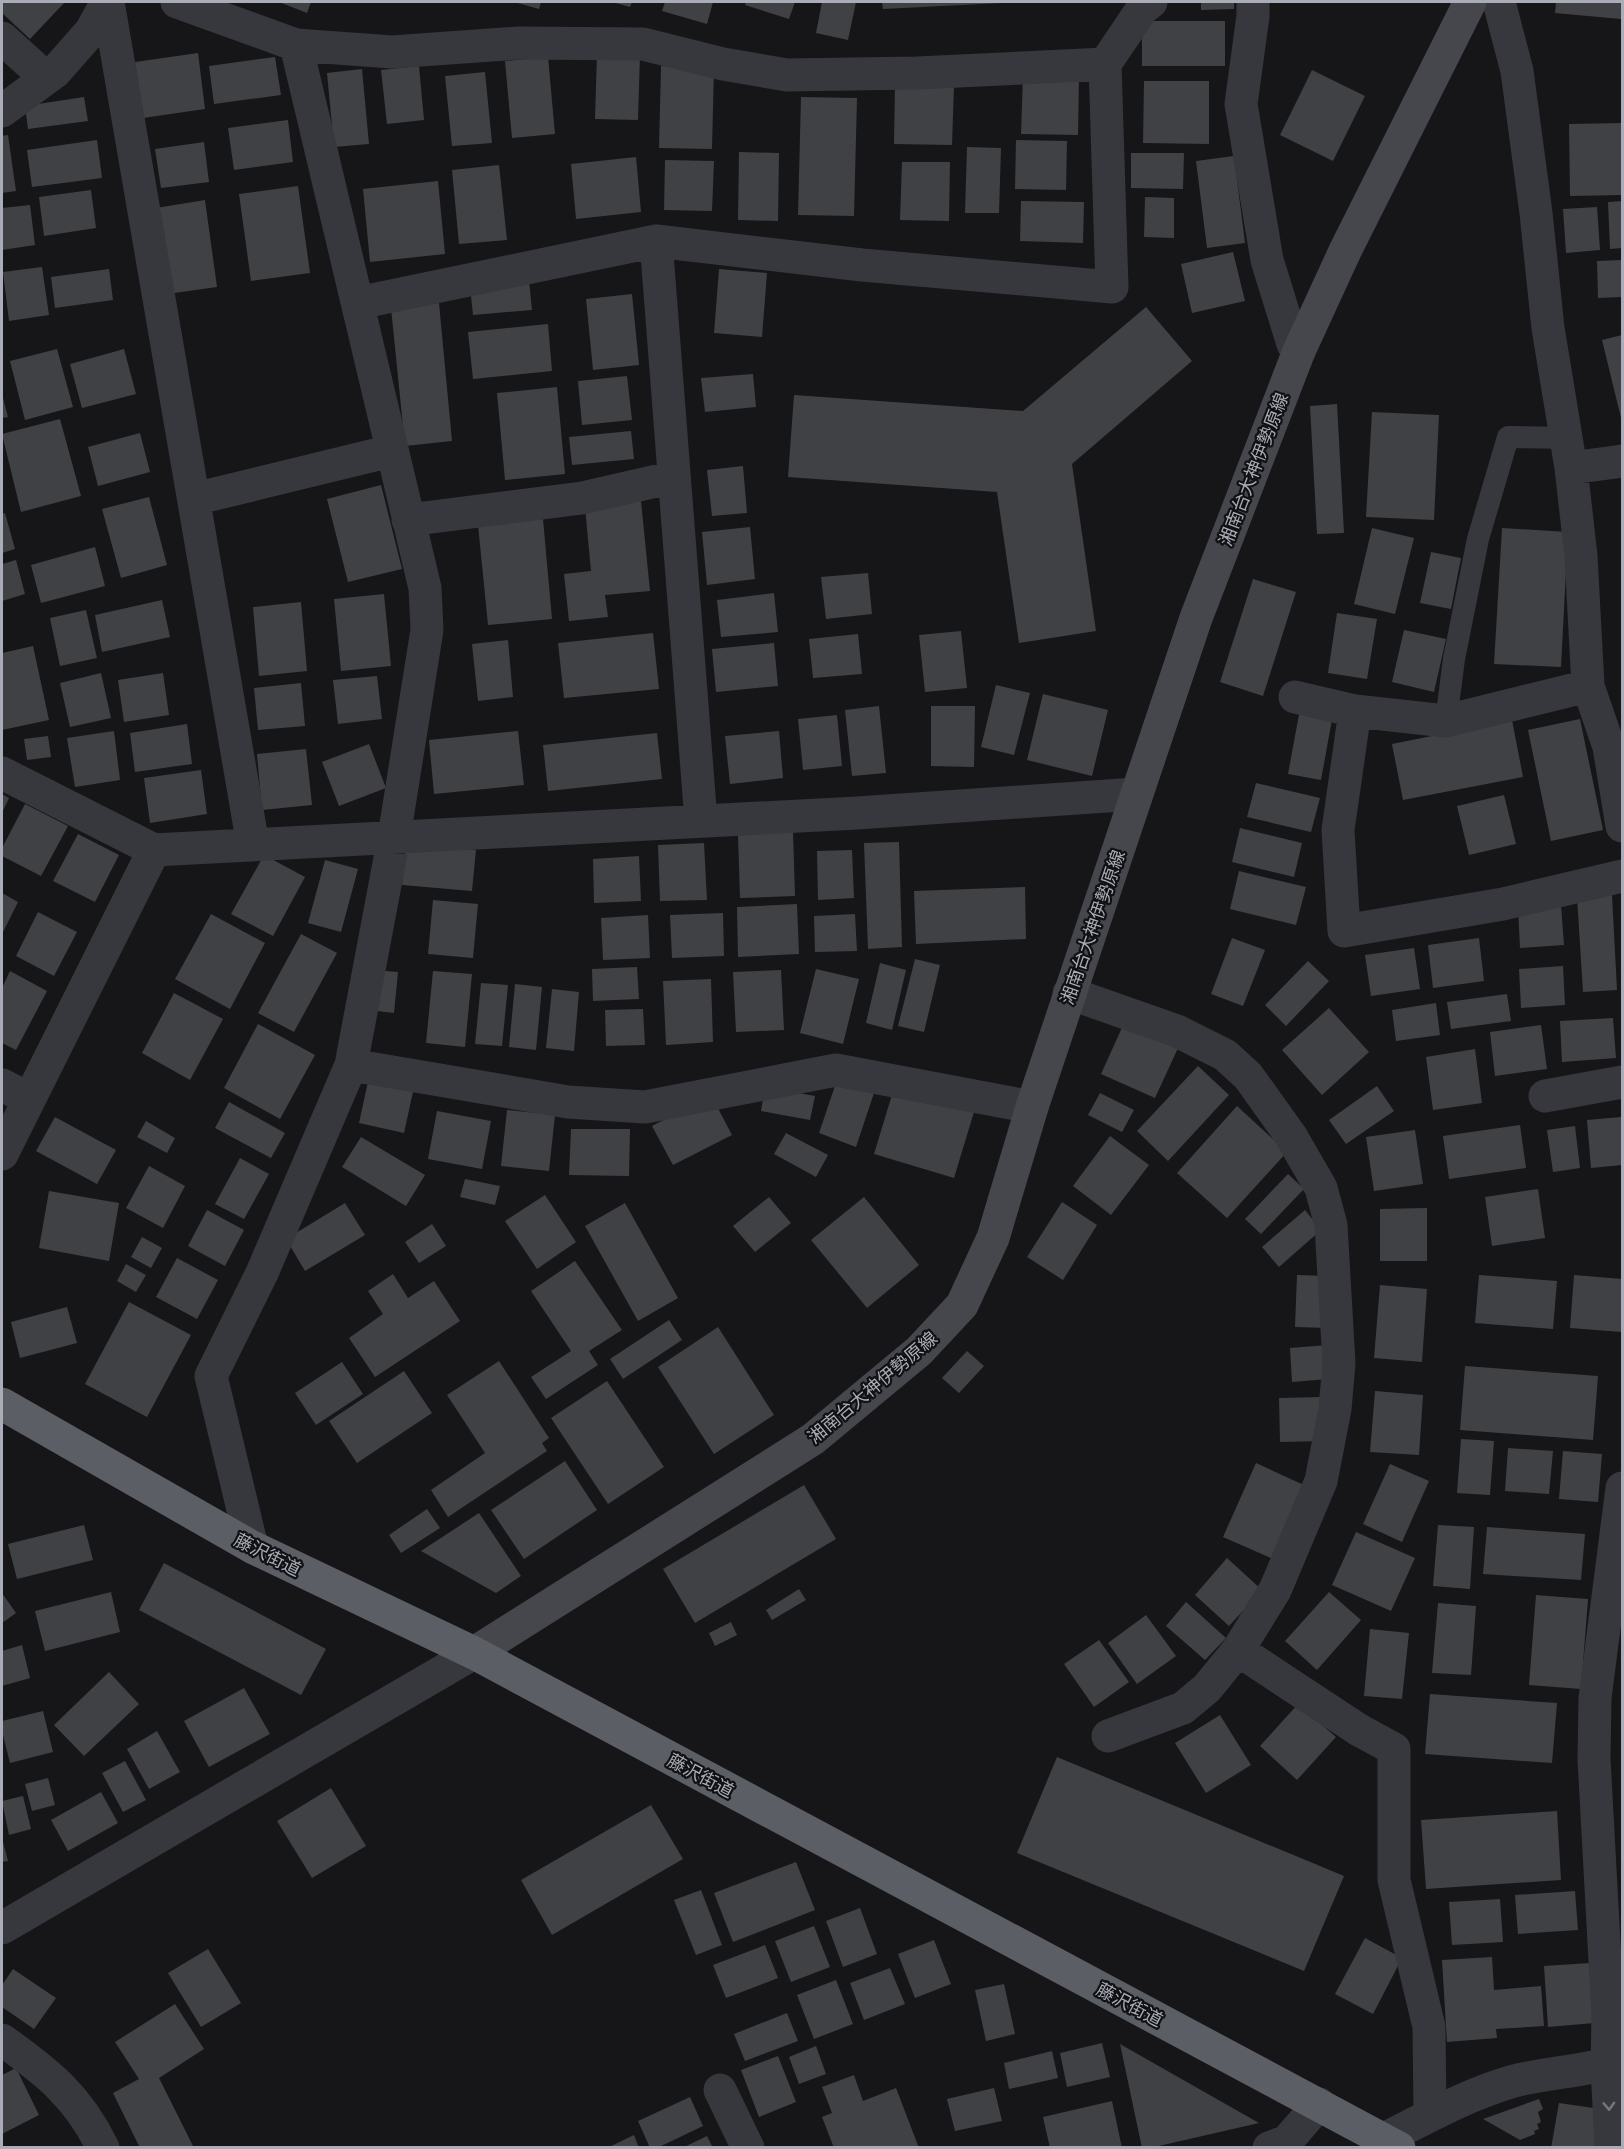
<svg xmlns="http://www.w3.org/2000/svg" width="1624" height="2149" font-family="Lato,'Noto Sans JP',sans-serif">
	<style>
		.building { fill: #404145 }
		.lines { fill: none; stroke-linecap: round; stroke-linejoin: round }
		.service { stroke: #37383d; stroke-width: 22 }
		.pedestrian { stroke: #37383d; stroke-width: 33 }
		.minor { stroke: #37383d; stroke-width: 33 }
		.tertiary { stroke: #37383d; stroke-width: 33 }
		.secondary { stroke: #45474d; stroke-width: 33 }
		.trunk { stroke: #5b5e65; stroke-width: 33 }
		.oneway { stroke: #757881 }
		.labels { text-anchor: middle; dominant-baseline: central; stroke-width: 4.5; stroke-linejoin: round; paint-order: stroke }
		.street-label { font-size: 18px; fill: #a8adb8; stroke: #111113 }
	</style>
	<rect width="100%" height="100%" fill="#161618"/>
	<path class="building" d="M2,2H65L30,39L2,13Z
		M279,2H311L307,13Z
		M514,2H541L539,9Z
		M612,2H632L630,7Z
		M665,2H713L707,24L662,11Z
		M746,2H795L789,19L745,5Z
		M822,2H856L848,40L816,33Z
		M882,2H1002V3L883,9Z
		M1201,2H1234V9L1201,10Z
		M1556,2H1622L1621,19L1555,13Z
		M1142,21H1225V66H1142Z
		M198,53L205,109L143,118L135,62Z
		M597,53L640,54L638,120L595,119Z
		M275,57L281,95L214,104L209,66Z
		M548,57L555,134L512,138L505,61Z
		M419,66L424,120L387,124L381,70Z
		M661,66L714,67L712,149L659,148Z
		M362,69L369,144L334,147L327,73Z
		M1312,70L1365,96L1333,161L1280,135Z
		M485,72L492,143L452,146L445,76Z
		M1023,74L1079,76L1078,135L1021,134Z
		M1144,81H1209V144L1143,143Z
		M895,84L954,85L952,145L894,144Z
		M84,97L88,121L28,129L25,106Z
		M801,97L857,98L854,216L798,215Z
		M288,120L293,162L234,170L228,128Z
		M1622,123V195L1570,196L1569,124Z
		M8,135L16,191L2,193V136Z
		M97,140L102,178L32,187L27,150Z
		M1016,140L1067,141L1066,190L1015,189Z
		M204,142L209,182L161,188L155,149Z
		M967,147L1001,148L999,213H965Z
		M739,152L779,153L778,221L738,220Z
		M1131,153H1184L1183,189L1131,188Z
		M1234,156L1245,243L1207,248L1196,161Z
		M636,157L641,212L576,219L571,164Z
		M665,160L714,161L712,211L664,210Z
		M902,162H950L949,221L900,220Z
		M499,165L507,240L459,244L452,170Z
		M438,181L445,254L370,262L363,189Z
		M298,186L310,273L251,281L239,194Z
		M91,190L96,228L44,236L39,197Z
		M1145,197L1174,198V238L1144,237Z
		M205,200L217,287L167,294L156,208Z
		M1021,201L1084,202L1083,243L1020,241Z
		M1622,201V248L1610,249L1608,202Z
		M30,205L35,245L2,250V208Z
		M1597,207L1600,250L1566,253L1563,209Z
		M1233,252L1245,301L1192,313L1181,264Z
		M1622,260V297L1598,298L1597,261Z
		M42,267L49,315L9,321L3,272Z
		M109,269L113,300L55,308L51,277Z
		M719,269L767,273L762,337L714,333Z
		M529,280L532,310L473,315L470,286Z
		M632,294L639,365L593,370L586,299Z
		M439,303L452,441L405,446L391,308Z
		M1146,307L1192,361L1072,464L1096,631L1019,643L997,492L788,477L794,395L1023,411Z
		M548,324L552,371L473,379L468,332Z
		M1622,335V422L1602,340Z
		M57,349L73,407L25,420L10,361Z
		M124,349L136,394L82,408L70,364Z
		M753,374L756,407L705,412L701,378Z
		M627,376L632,420L582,425L578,381Z
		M557,387L565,474L505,480L497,393Z
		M2,394L8,417L2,418Z
		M1337,404L1344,533L1317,534L1310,406Z
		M1372,412L1439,415L1434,520L1366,517Z
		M60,419L81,496L21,512L2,434Z
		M631,431L634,459L572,465L569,437Z
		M140,433L150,472L98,486L88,447Z
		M743,466L747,513L712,516L707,470Z
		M381,485L402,569L348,582L327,499Z
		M149,497L167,565L121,578L102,509Z
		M641,501L650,591L605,595L608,617L569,621L564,574L591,571L585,507Z
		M5,513L15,549L2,553V514Z
		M543,519L552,619L488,625L478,525Z
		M750,527L755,579L707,585L702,532Z
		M1372,528L1414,538L1395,614L1354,604Z
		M1502,528L1568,532L1561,667L1494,664Z
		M95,547L105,586L41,603L31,565Z
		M1431,552L1461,558L1451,609L1420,603Z
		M16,560L25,594L2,601V564Z
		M868,573L872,614L826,619L821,577Z
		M1253,579L1296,592L1263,696L1220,682Z
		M774,593L778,632L721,637L717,600Z
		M384,594L391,666L341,671L334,599Z
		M162,600L170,637L102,652L95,615Z
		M301,602L307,671L259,676L253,607Z
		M86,610L97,658L60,666L50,618Z
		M1337,613L1377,619L1367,679L1328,673Z
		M1404,630L1446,639L1434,692L1392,682Z
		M961,631L967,688L925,692L919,635Z
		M653,633L659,689L564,698L558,643Z
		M858,634L862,674L813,678L809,639Z
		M508,640L513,697L478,701L472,644Z
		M774,643L778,686L716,692L712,649Z
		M33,646L49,720L2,730V653Z
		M101,673L111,718L70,727L60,683Z
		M163,673L169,715L124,722L118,680Z
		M377,676L382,719L338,724L333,680Z
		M301,683L305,726L258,730L254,688Z
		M996,685L1030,693L1014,755L981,747Z
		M1043,694L1108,710L1092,776L1027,760Z
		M879,706L886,773L852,776L845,710Z
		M931,706H975L974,767L931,766Z
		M1300,709L1333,714L1321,780L1288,774Z
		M837,715L842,766L803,770L798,719Z
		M1580,719L1603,830L1551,841L1528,730Z
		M1512,720L1523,777L1403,800L1392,744Z
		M187,724L192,764L135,772L130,733Z
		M114,731L120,780L75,787L67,738Z
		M518,731L524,785L434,794L429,740Z
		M779,731L783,778L730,784L725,736Z
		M657,733L662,779L548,791L543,745Z
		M48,736L51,757L27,760L24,739Z
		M369,744L386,788L339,806L322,762Z
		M306,749L312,805L262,810L257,754Z
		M201,770L207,814L150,823L144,778Z
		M1256,783L1320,798L1311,832L1247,817Z
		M2,794L9,798L2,813Z
		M1504,795L1516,844L1469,855L1457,806Z
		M25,804L68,826L41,876L2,856V848Z
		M1240,828L1302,843L1294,877L1232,862Z
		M793,832L795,896L740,898L738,835Z
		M78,834L119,855L95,902L53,881Z
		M899,842L902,947L868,949L864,843Z
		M704,843L707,900L660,901L658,845Z
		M406,844L476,850L472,891L402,885Z
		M852,850L854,898L818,900L817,851Z
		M264,855L305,877L273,936L231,914Z
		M639,856L641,901L594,903L593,859Z
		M325,860L358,869L341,932L308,923Z
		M1239,871L1306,887L1296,925L1230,909Z
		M1025,887L1026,939L916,944L914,891Z
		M2,893L18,902L2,934Z
		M1612,895L1617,990L1583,992L1577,897Z
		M433,900L478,904L473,958L428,954Z
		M797,904L799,954L738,957L737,907Z
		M1561,905L1564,945L1520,948L1518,908Z
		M38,912L77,932L54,976L16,956Z
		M723,913L724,956L672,958L670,915Z
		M211,914L265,943L230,1009L175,979Z
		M855,914L857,951L815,952L814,916Z
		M648,915L650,958L603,960L601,918Z
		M301,934L337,953L294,1032L258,1013Z
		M1232,938L1265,950L1243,1006L1211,994Z
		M1479,938L1484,981L1433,988L1428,945Z
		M1414,948L1420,989L1371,996L1365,955Z
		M915,959L940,965L924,1032L898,1026Z
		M1308,961L1329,981L1286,1026L1265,1005Z
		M880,963L906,970L892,1030L866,1023Z
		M1563,966L1565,1005L1521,1008L1519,969Z
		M637,967L639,999L593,1001L592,969Z
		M816,969L859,979L843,1044L800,1033Z
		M372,970L398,972L394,1013L368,1010Z
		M781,970L784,1030L736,1032L733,972Z
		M10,971L47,991L16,1050L2,1043V988Z
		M433,971L472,974L465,1047L426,1043Z
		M711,979L713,1042L666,1045L663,981Z
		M481,983L508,985L502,1046L475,1044Z
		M515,984L542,987L536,1050L509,1047Z
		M552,989L579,992L574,1051L546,1048Z
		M174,993L223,1019L190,1080L142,1053Z
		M1507,994L1511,1021L1451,1029L1447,1002Z
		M1436,1003L1440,1035L1396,1041L1392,1010Z
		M1329,1008L1369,1052L1322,1095L1282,1050Z
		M643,1009L645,1045L606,1046L605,1010Z
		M1613,1018L1616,1058L1562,1062L1560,1021Z
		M1125,1021L1179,1046L1155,1098L1101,1074Z
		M258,1024L315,1055L280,1119L224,1088Z
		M1541,1025L1547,1069L1495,1076L1490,1032Z
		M1475,1049L1482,1103L1433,1110L1426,1057Z
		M1198,1066L1229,1095L1168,1161L1137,1131Z
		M369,1077L414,1087L404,1133L359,1123Z
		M838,1077L875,1090L856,1147L819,1133Z
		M1377,1086L1394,1111L1346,1144L1329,1120Z
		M765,1087L815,1096L810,1120L761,1111Z
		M894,1088L974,1112L954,1178L874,1154Z
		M1100,1093L1134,1110L1122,1132L1088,1115Z
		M711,1095L732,1135L673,1165L652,1126Z
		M229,1102L285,1133L271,1158L215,1128Z
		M1237,1106L1287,1152L1227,1218L1177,1173Z
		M507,1110L555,1115L549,1171L501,1166Z
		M437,1111L491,1121L482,1169L428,1159Z
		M55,1117L116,1150L97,1184L36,1151Z
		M1621,1117L1622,1165L1591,1168L1587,1120Z
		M146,1121L175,1138L167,1153L137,1137Z
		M1520,1125L1526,1168L1449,1179L1443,1136Z
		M1575,1126L1580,1168L1553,1172L1547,1130Z
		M571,1129H630L629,1176L569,1175Z
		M1415,1130L1423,1184L1374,1191L1366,1137Z
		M786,1133L828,1155L816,1177L774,1154Z
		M1110,1136L1149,1165L1111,1215L1073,1186Z
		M361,1137L425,1175L406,1206L342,1167Z
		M240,1158L269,1174L244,1219L215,1204Z
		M149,1166L185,1186L163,1228L126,1208Z
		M1288,1174L1304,1189L1261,1234L1245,1219Z
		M465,1179L500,1186L495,1205L460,1197Z
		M1538,1189L1545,1238L1492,1246L1485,1197Z
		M49,1191L119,1203L109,1261L39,1248Z
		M545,1195L576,1242L537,1269L505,1221Z
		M769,1197L791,1223L755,1252L733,1226Z
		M864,1197L919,1265L867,1308L811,1240Z
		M1062,1202L1097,1225L1063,1280L1027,1257Z
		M345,1203L365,1235L305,1271L286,1239Z
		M625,1203L678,1298L638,1321L585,1226Z
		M1427,1208V1261H1380V1209Z
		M207,1210L244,1230L225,1266L188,1246Z
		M1305,1210L1321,1230L1279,1267L1262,1247Z
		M432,1224L446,1246L419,1263L405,1242Z
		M142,1237L162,1248L151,1268L131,1257Z
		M177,1258L218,1280L197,1319L156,1297Z
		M575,1261L622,1330L589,1351L598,1365L546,1399L531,1377L571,1351L531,1291Z
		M126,1264L146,1275L136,1292L117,1281Z
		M393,1274L408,1298L434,1281L460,1321L375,1377L349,1338L383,1314L368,1291Z
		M1297,1275L1330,1276L1328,1328L1295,1327Z
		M1479,1275L1557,1281L1553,1329L1475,1323Z
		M1574,1275L1622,1279V1332L1570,1328Z
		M1380,1285L1427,1289L1422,1362L1374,1358Z
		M129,1302L191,1335L147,1417L85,1384Z
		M67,1307L77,1343L20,1358L11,1322Z
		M669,1320L682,1340L623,1379L610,1359Z
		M718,1327L774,1415L714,1454L658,1367Z
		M1327,1345L1329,1379L1292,1382L1290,1348Z
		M967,1351L984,1366L959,1393L942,1378Z
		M499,1361L549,1438L542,1443L547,1451L448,1517L431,1490L485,1453L447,1395Z
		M342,1362L363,1394L316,1425L295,1393Z
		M1465,1366L1598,1376L1593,1440L1460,1430Z
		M404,1371L432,1413L357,1463L329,1421Z
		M607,1381L664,1467L608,1504L551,1418Z
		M1375,1391L1423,1395L1419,1455L1370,1452Z
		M1322,1397L1323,1441L1280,1442L1279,1398Z
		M1461,1439L1494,1441L1490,1495L1457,1493Z
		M1508,1448L1553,1451L1549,1494L1505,1491Z
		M1563,1451L1602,1454L1598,1502L1559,1499Z
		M565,1461L597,1510L524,1559L491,1510Z
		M1256,1463L1306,1486L1273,1559L1223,1537Z
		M1390,1464L1429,1481L1402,1542L1363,1524Z
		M804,1485L836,1539L695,1623L663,1569Z
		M427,1509L440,1528L401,1553L389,1535Z
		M479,1513L521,1576L496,1593L421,1551Z
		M84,1525L93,1560L17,1579L8,1544Z
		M1438,1525L1474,1527L1470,1589L1433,1586Z
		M1487,1527L1585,1534L1581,1580L1483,1574Z
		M1356,1532L1415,1558L1391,1611L1332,1585Z
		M1227,1558L1262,1590L1229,1626L1195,1595Z
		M164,1563L326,1649L301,1695L139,1610Z
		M799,1589L806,1600L772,1620L766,1610Z
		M111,1592L120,1632L45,1651L35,1611Z
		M1329,1592L1361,1620L1317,1670L1285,1641Z
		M2,1593L16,1613L2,1623Z
		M1536,1595L1588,1599L1581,1689L1529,1685Z
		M1186,1602L1226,1638L1205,1660L1166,1626Z
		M1438,1603L1476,1606L1471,1675L1432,1673Z
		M1146,1615L1176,1656L1137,1684L1108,1643Z
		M731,1622L737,1635L715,1646L709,1633Z
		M1370,1629L1409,1633L1402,1699L1364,1696Z
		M1099,1640L1129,1682L1094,1707L1064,1664Z
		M22,1645L30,1678L2,1686V1651Z
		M109,1672L139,1704L84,1756L54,1725Z
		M244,1688L270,1734L209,1767L184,1721Z
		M1430,1694L1557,1703L1552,1763L1425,1754Z
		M1298,1704L1336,1737L1297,1780L1260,1746Z
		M43,1711L53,1752L10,1763L2,1731V1721Z
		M1220,1715L1251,1765L1206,1793L1175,1743Z
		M157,1731L180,1772L149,1789L127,1749Z
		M1057,1757L1344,1876L1304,1971L1017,1853Z
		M125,1761L146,1800L123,1812L102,1773Z
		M48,1778L55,1805L32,1811L25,1784Z
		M331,1788L366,1846L312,1878L277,1821Z
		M101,1792L118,1823L68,1851L51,1820Z
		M23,1796L31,1829L9,1835L2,1801Z
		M651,1805L683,1859L552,1935L521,1880Z
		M1557,1811L1561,1880L1426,1889L1421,1820Z
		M2,1838L8,1861L2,1862Z
		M796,1862L815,1910L733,1942L714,1893Z
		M701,1890L722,1945L696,1955L674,1900Z
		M1575,1891L1578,1930L1518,1934L1515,1895Z
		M1500,1899L1503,1942L1452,1945L1449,1902Z
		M860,1908L877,1954L843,1967L826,1921Z
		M814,1926L830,1967L791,1982L775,1941Z
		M1365,1938L1402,1958L1373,2014L1335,1994Z
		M934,1940L951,1984L915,1998L898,1954Z
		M765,1945L778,1978L726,1998L713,1965Z
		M208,1949L241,2003L201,2027L168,1973Z
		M1492,1957L1494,1990L1541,1986L1544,2026L1496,2029L1497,2038L1447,2042L1442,1960Z
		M1590,1963L1594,2023L1548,2027L1544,1966Z
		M890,1968L905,2004L864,2020L850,1983Z
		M13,1969L56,1998L34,2029L2,2007V1985Z
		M836,1980L853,2024L814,2039L797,1995Z
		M1004,1984L1015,2034L986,2041L975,1990Z
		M175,2004L204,2049L159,2078L194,2148H140L113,2093L139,2079L115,2042Z
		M787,2013L798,2041L745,2061L734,2034Z
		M1102,2043L1110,2077L1067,2087L1060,2053Z
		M1120,2044L1259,2123L1150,2148H1142Z
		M816,2046L826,2074L799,2084L789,2057Z
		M1052,2051L1058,2078L1009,2089L1004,2063Z
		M778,2056L796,2102L759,2117L741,2070Z
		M16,2068L39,2115L2,2134V2075Z
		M854,2075L863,2101L896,2088L919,2148H834L822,2117L832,2113L822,2087Z
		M994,2088L1002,2121L955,2131L947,2099Z
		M690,2097L703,2126L657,2148H650L638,2121Z
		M1539,2099L1543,2109L1538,2112L1541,2122L1537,2124L1539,2129L1534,2131L1535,2134L1520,2140L1483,2119Z
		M1112,2101L1122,2148H1050L1043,2117Z
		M1559,2103L1594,2108L1597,2148H1551Z
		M634,2135L639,2148H607Z
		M707,2136L713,2148H682Z"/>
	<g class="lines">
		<path class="service" d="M1446,721L1454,659L1478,539L1508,437L1565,438"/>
		<path class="pedestrian" d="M1359,1730L1394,1749V1880L1429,2027L1430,2115"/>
		<path class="minor" d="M108,2L253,845
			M177,2L296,45L392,52L519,43L643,44L723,64L787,75L917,73L1105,64L1142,9L1151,2
			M1253,2V16L1241,104L1267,260L1293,344L1299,351
			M1499,2L1517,71L1536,213L1548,328L1571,468L1581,556L1588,686L1609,747L1622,826
			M2,38L46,78
			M2,111L55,72L91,31L107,2
			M656,241L701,821
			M358,303L656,241L862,265L1112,287L1105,64
			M1571,468L1622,461
			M194,499L391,451
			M408,520L582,498L674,477
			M1295,697L1355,711L1446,721L1588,686
			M1355,711L1338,830L1344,931L1503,904L1622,876
			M2,773L154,850L857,813L1136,794
			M1069,993L1177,1031L1225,1055L1248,1076L1291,1136L1321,1188L1331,1225L1339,1363L1335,1409L1321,1481L1275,1590L1238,1650L1207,1688L1183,1708L1108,1736
			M351,1065L568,1102L645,1107L836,1070L1032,1107
			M2,1085L29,1099
			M1545,1096L1622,1082
			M2,1154L154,850
			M252,1547L211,1376L262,1273L351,1065L394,837L427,630L425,588L296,45
			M1238,1650L1359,1730
			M2,2040C47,2072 78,2096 103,2148
			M720,2090L748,2148
			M1384,2139C1426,2118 1468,2094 1514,2081C1550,2072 1587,2071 1622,2060
			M1269,2148L1287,2141L1319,2104
			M1611,2148L1607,2065L1608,2016L1594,1759L1595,1698L1622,1488"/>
		<path class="tertiary" d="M2,1928L474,1653"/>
		<path class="secondary" d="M474,1653L813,1439L919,1351L962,1305L993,1238L1032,1107L1196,618L1299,351L1345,251L1470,2"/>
		<path class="trunk" d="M2,1404L252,1547L474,1653L1399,2148"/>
	</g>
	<defs><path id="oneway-chevron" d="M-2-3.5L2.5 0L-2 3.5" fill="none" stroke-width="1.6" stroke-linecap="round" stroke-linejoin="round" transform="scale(1.5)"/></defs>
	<use class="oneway" href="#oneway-chevron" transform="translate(1609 2106) rotate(88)"/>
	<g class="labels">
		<g class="street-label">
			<text transform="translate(1253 469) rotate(-69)">湘南台大神伊勢原線</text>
			<text transform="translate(1092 927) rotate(-71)">湘南台大神伊勢原線</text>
			<text transform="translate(872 1387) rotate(-40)">湘南台大神伊勢原線</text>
			<text transform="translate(268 1554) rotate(27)">藤沢街道</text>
			<text transform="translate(701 1775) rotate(28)">藤沢街道</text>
			<text transform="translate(1130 2004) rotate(28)">藤沢街道</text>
		</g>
	</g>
	<rect width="1624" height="2149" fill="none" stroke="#a8adb8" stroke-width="6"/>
</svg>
